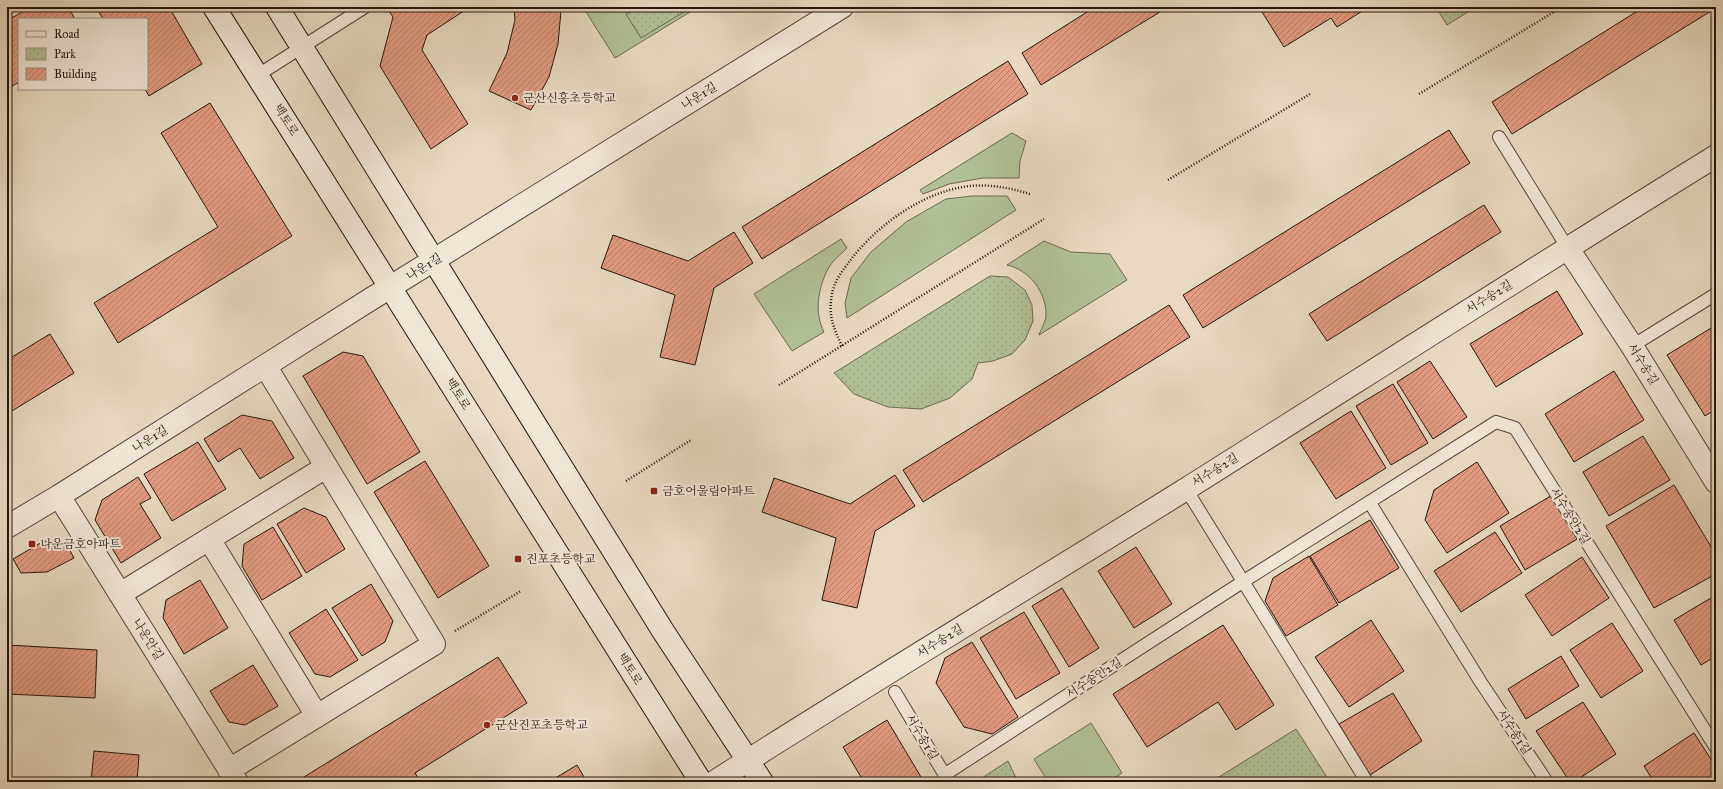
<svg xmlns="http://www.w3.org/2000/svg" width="1723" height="789" font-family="'IM FELL Great Primer','Noto Serif KR',serif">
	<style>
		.grass { fill: #b1c096; stroke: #6c6a52 }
		.park { fill: url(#park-dots); stroke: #6c6a52 }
		.building { fill: url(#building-hatch); stroke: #26150d }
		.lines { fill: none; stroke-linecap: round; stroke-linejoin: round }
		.lane-casing { stroke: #56463a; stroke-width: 14 }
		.street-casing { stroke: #56463a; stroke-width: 24 }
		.secondary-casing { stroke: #26150d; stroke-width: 24 }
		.path { stroke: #26150d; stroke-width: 2.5; stroke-dasharray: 1 2; stroke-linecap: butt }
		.lane { stroke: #f0e6d6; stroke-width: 12 }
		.street { stroke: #f0e6d6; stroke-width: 22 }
		.secondary { stroke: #f0e6d6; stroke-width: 22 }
		.poi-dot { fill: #8f2418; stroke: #f0e6d6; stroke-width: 1.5 }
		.labels { text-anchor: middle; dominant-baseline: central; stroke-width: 4; stroke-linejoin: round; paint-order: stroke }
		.street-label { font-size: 12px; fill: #26150d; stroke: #f0e6d6 }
		.poi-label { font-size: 12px; fill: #26150d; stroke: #f0e6d6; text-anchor: start }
	</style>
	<defs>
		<pattern id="park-dots" width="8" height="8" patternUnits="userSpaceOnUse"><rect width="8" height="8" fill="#b1c096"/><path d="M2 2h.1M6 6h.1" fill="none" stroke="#98a480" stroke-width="1.8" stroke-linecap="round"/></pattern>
		<pattern id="building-hatch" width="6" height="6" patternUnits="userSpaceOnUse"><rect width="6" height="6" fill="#e39b82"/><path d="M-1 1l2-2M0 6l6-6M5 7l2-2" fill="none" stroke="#b87d69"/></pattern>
	</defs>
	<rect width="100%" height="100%" fill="#e8d9c0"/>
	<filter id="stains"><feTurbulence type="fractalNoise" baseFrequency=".005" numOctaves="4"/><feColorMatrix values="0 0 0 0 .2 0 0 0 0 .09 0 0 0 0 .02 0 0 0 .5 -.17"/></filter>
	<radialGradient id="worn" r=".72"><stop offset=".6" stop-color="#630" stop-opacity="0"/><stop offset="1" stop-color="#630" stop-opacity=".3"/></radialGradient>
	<path class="grass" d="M583,7H698L615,58Z
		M1012,133L1026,141L1020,161L1019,178H983L949,184L923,194L920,190Z
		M972,196H1007L1016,210L847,318L845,303L851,278L871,252L906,222L946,199Z
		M841,239L847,248C841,254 832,261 828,269C818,288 814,313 824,332L792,351L754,294Z
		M1044,241L1071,252L1110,254L1127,280L1039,335C1041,329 1046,321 1046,315C1046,291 1029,270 1007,265Z
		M1091,723L1122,773L1108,782H1048L1034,759Z"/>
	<path class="park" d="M638,7H692L641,38L626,14Z
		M1436,7H1476L1447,25Z
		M990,276L1008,277L1025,290L1032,305L1033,321L1025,340L1012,354L993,361L978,363L972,379L950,398L921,409L888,407L854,394L834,373Z
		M1296,729L1330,782H1211Z
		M1008,761L1018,782H981L982,778Z"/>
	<path class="building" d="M30,7H68L75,19H19V82L7,89V21Z
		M96,7H169L202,64L149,96L145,89H147V19H103Z
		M386,7H470L427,35L422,50L468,124L431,149L380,66L393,17Z
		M514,7H560L561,11L558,44L549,77L531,110L489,91L507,53L515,20Z
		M1095,7H1168L1041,85L1022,53Z
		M1271,7H1362L1364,10L1337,27L1331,18L1284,47L1262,12Z
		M1644,7L1716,8L1512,134L1492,102Z
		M1008,61L1028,94L762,259L742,227Z
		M210,103L292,236L118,343L94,303L218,227L161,133Z
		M1449,130L1470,163L1203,328L1183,295Z
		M1484,205L1501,232L1327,341L1309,314Z
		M734,232L753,263L714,288L695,365L660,357L675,295L601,268L613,235L688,261Z
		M1557,291L1583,334L1496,387L1470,344Z
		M1169,305L1190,337L923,502L903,470Z
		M1716,325V409L1705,416L1667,355Z
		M50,334L74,373L7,414V360Z
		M343,352L363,356L420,452L367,484L303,376Z
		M1430,361L1467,417L1433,439L1397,382Z
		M1614,371L1644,420L1574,462L1545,414Z
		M1393,384L1428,443L1391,465L1356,406Z
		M1351,411L1386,468L1336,499L1300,443Z
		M242,415L272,421L294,458L260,479L240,448L218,462L204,439Z
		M1643,436L1670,480L1609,516L1583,472Z
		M198,442L226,489L172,521L144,474Z
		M425,461L489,566L438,598L374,492Z
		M1477,462L1509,513L1447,553L1425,520L1434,490Z
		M895,475L915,506L875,531L857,608L822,600L836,538L762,512L774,478L850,504Z
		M138,477L151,498L140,504L161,538L121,563L95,520L102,500Z
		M1674,485L1716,555V574L1654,608L1606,526Z
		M1554,494L1579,538L1525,570L1500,526Z
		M304,508L326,517L345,549L306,573L277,524Z
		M1370,520L1399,568L1339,603L1310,556Z
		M273,527L302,576L262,600L242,566L244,544Z
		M1495,532L1522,573L1461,612L1434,571Z
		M44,541L67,545L74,558L47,572L21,573L13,559Z
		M1136,547L1172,604L1134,628L1098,571Z
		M1309,556L1338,605L1286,636L1265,601L1273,578Z
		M1582,557L1609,598L1552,636L1525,595Z
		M200,580L228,628L184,654L163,618L166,600Z
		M371,584L393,621L385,642L362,656L332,608Z
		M1062,588L1099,648L1069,667L1032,606Z
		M1716,595V656L1701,665L1674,620Z
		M326,609L358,660L330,677L315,674L289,633Z
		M1024,612L1060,673L1016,699L980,638Z
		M1371,620L1404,671L1349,707L1315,657Z
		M1612,623L1643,671L1601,698L1570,650Z
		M1223,625L1274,705L1236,730L1218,702L1147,747L1113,694Z
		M972,642L1018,717L992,734L964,727L936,683L945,658Z
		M7,645L97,650L95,698L7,694Z
		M1561,656L1579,686L1526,719L1508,689Z
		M498,657L527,703L415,773L421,782H296Z
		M253,665L278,706L245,725L229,722L210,691Z
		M1393,693L1422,741L1370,775L1339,724Z
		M1583,702L1616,754L1574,782H1570L1536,731Z
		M887,720L924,782H864L843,747Z
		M1694,733L1716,767V776L1706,782H1654L1644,766Z
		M94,751L139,755L137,782H91Z
		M577,765L587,782H549Z"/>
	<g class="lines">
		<defs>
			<path id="lane" d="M258,75L365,7
				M1499,137L1567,247
				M1632,346L1716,294
				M1186,489L1367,782
				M1370,503L1480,681L1547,782
				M895,692L949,782
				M944,775L1244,581L1496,422L1515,428L1716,748"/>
			<path id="street" d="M1567,247L1632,346L1716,482
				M59,496L237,782
				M7,527L59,496L371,299L842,7
				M209,539L317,716
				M120,594L326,467
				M229,770L434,644L266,367
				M714,782C869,683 1027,588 1183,491C1361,379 1537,266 1716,156"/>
			<path id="secondary" d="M214,7L701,782
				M277,7L663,631L762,782"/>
		</defs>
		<use href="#lane" class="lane-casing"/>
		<use href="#street" class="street-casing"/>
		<use href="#secondary" class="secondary-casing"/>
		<path class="path" d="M1419,94L1562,7
			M1168,180L1310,94
			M842,346C833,327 828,315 832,294C834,282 842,271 849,262C876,226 923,191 970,186C990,184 1011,188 1030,194
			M779,385L1044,219
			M626,481L691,440
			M455,631L521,591"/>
		<use href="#lane" class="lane"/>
		<use href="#street" class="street"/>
		<use href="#secondary" class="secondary"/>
	</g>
	<g class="poi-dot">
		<circle cx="515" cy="98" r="4"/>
		<rect x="650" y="487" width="8" height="8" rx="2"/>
		<rect x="28" y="540" width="8" height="8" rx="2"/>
		<rect x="514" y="555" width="8" height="8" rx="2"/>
		<circle cx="487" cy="725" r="4"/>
	</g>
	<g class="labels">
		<g class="street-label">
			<text transform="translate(699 96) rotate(-32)">나운1길</text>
			<text transform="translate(286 120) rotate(58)">백토로</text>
			<text transform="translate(424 267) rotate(-32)">나운1길</text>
			<text transform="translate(1489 297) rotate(-32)">서수송2길</text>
			<text transform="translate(1643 364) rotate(58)">서수송길</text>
			<text transform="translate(458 394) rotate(58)">백토로</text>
			<text transform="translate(150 439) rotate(-32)">나운1길</text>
			<text transform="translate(1215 470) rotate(-32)">서수송2길</text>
			<text transform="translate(1570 516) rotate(58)">서수송안2길</text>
			<text transform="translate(148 639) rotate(58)">나운안길</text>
			<text transform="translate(940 641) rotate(-32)">서수송2길</text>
			<text transform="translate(630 669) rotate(58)">백토로</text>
			<text transform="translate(1094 678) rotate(-33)">서수송안2길</text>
			<text transform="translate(1514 732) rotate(56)">서수송1길</text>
			<text transform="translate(922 737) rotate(59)">서수송1길</text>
		</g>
		<g class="poi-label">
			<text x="523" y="98">군산신흥초등학교</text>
			<text x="662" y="491">금호어울림아파트</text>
			<text x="40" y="544">나운금호아파트</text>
			<text x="526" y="559">진포초등학교</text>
			<text x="495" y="725">군산진포초등학교</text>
		</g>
	</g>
	<rect width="1723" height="789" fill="none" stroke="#e8d9c0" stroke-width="24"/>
	<rect x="8" y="8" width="1707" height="773" fill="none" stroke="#26150d" stroke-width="2"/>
	<rect x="12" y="12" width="1699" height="765" fill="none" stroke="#26150d"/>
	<rect x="18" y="18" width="130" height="72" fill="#f0e6d6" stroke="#9f9286"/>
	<rect x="26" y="31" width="20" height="6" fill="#f0e6d6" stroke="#9f9286"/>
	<text x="54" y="38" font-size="12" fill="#26150d">Road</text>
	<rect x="26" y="48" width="20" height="12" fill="url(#park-dots)" stroke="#9f9286"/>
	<text x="54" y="58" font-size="12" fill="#26150d">Park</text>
	<rect x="26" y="68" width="20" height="12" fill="url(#building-hatch)" stroke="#9f9286"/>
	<text x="54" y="78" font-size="12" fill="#26150d">Building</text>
	<rect width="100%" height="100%" filter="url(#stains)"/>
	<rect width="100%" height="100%" fill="url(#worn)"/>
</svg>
